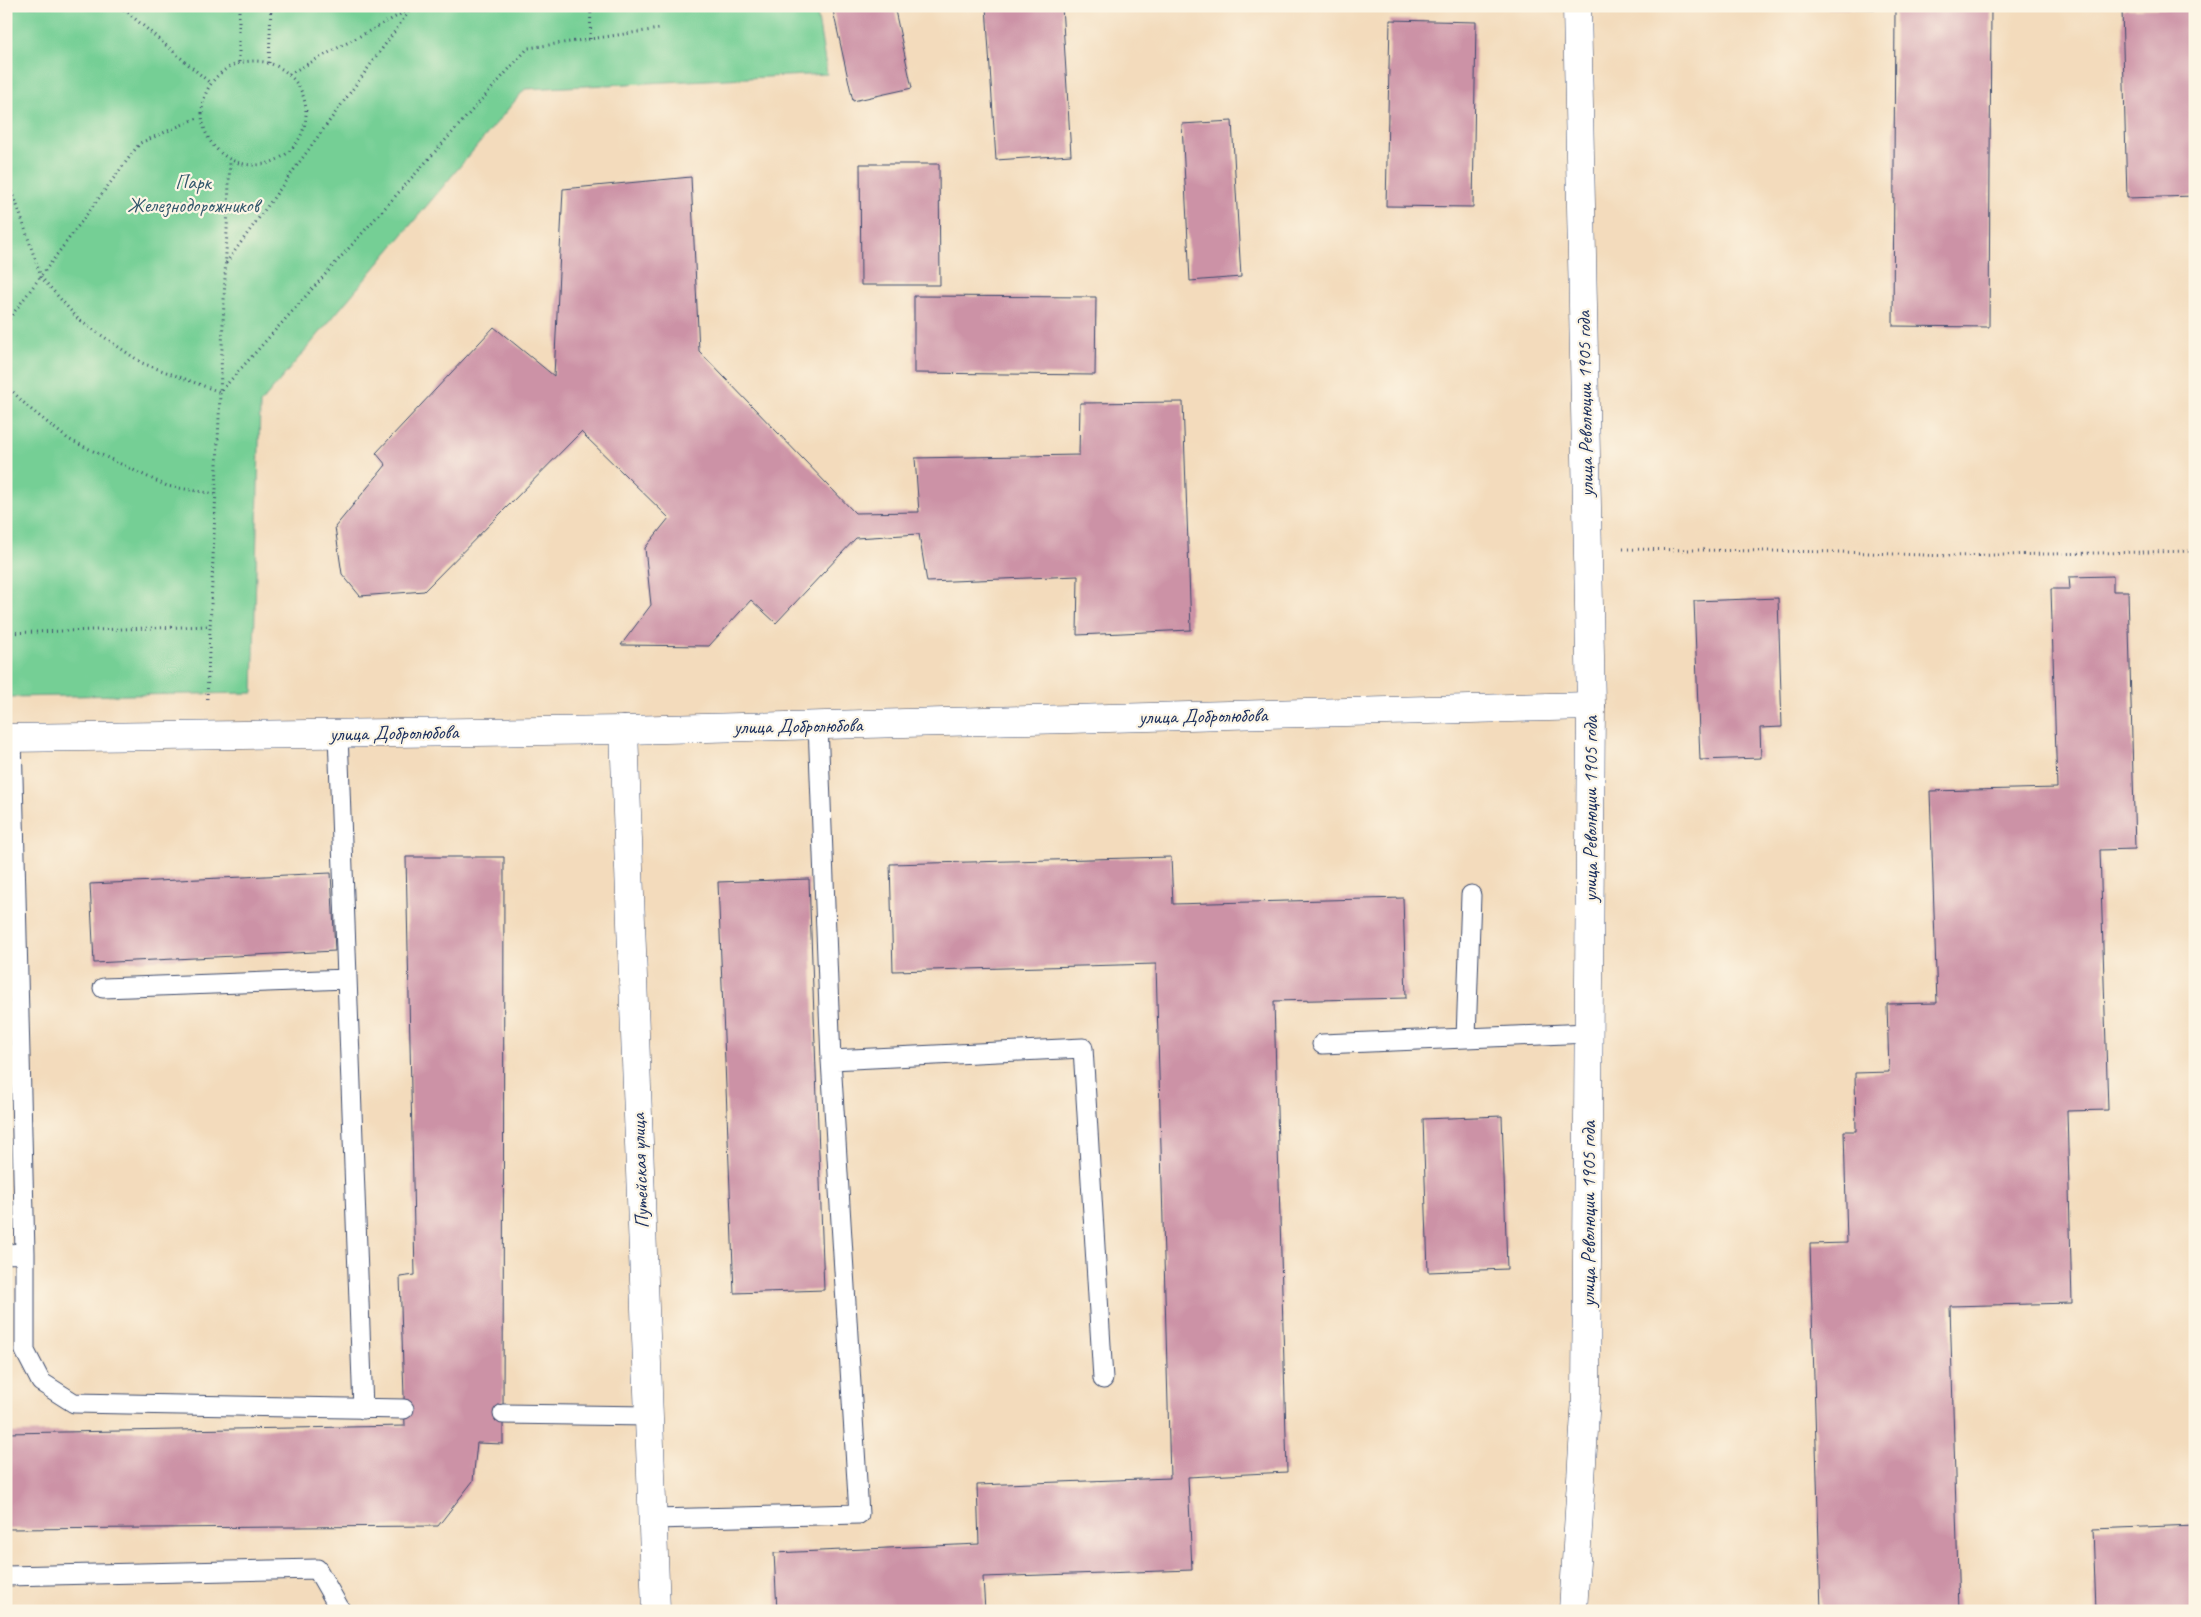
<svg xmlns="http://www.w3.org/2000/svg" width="2201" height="1617" font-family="Caveat,sans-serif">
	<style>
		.green { fill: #75cf95; stroke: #487f7a }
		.building { fill: #cc92a6 }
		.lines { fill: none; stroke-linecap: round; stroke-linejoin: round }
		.service-casing { stroke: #3b496c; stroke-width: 21 }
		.minor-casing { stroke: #3b496c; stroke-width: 29 }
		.tertiary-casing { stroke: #3b496c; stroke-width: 29 }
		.secondary-casing { stroke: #3b496c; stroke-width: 29 }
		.path { stroke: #3b496c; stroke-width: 3; stroke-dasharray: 1 4; stroke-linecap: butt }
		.service { stroke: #fff; stroke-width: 19 }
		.minor { stroke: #fff; stroke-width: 28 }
		.tertiary { stroke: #fff; stroke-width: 28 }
		.secondary { stroke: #fff; stroke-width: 28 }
		.labels { text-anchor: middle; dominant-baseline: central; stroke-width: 4.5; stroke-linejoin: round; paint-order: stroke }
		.park-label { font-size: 20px; fill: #32576c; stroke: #fcf5e5 }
		.street-label { font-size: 20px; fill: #1b2f5e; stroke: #fcf5e5 }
	</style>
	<rect width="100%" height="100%" fill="#fcf5e5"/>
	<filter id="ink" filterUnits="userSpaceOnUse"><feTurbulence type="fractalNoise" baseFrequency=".02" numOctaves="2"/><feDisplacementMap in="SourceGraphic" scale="10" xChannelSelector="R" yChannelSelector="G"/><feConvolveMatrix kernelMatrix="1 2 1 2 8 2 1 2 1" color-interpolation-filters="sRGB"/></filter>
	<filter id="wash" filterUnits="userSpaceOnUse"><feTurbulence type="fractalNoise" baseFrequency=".0096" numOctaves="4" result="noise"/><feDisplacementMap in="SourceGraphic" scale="20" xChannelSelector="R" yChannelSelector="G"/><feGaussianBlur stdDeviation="1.12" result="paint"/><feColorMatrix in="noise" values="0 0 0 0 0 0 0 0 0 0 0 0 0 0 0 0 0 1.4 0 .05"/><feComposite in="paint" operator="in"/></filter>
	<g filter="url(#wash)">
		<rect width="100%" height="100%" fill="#f3dbbc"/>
		<path class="green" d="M6,6H816L827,74L525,89L260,404L253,693L6,697Z"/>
		<g id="blocks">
			<path class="building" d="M832,6H894L912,88L853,101Z
				M986,6H1062L1071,155L996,160Z
				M1788,6H1991L1989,327L1893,326L1895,9L1788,8Z
				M2193,8L2195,196L2127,198L2122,9Z
				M1390,20L1476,22L1473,207L1386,206Z
				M1232,121L1241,277L1190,281L1182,124Z
				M860,164H939L940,285H861Z
				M691,177L699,351L855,513L919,512L915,458L1079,455L1080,403L1183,402L1191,630L1077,635L1078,576L927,582L919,534L856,538L776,623L751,600L709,646L621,645L651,605L645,548L669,518L581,432L424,591L360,596L342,574L335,527L386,465L376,453L494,327L554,376L563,189Z
				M914,296L1096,297L1095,375L914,373Z
				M2113,576V591H2128L2135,849L2100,850L2108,1110L2067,1111L2072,1303L1950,1306L1959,1611H1821L1810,1244L1847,1243L1844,1131H1856L1855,1073L1889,1072L1887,1004L1937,1003L1930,791L2057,788L2051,589H2070L2069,577Z
				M1778,598L1782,727L1760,728L1761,758L1700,760L1694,601Z
				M406,857H504L503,1444L477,1443L473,1481L438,1526L6,1529V1433L405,1426L400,1277L415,1275Z
				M1171,857L1173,904L1403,898L1406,998L1274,1001L1287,1472L1188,1477L1192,1570L983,1577L985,1611H777L774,1553L979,1544L977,1485L1170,1478L1156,964L893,971L890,864Z
				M331,873L335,951L94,963L90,884Z
				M809,879L824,1290L734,1293L718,882Z
				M1502,1116L1507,1269L1428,1272L1423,1119Z
				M2195,1525V1611H2096L2093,1529Z"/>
		</g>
	</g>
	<g filter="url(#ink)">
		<use href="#blocks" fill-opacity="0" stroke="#3b496c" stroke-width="1"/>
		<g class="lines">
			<defs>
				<path id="service" d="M818,725L831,1060L1083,1048L1103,1379
					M338,734L363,1409
					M12,738L25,1253V1351L41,1382L74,1403L404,1409
					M103,988L347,979
					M1466,1038L1471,895
					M1322,1044L1589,1033
					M6,1254L25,1253
					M503,1414L649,1416
					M653,1519L859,1514L831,1060
					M6,1576L317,1569L341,1611"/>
				<path id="minor" d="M624,730L656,1611"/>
				<path id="tertiary" d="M6,738L624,730L1591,706"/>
				<path id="secondary" d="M1573,1611L1586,1397L1591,706L1577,6"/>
			</defs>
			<use href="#service" class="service-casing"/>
			<use href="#minor" class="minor-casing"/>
			<use href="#tertiary" class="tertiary-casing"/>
			<use href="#secondary" class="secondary-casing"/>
			<path class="path" d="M120,6L210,83
				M6,13L8,6
				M590,39L591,6
				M202 113a52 52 0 1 1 104 0a52 52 0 1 1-104 0Z
				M239,62V6
				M269,63L271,6
				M289,74L416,6
				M6,172L41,277L79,320L142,363L220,392L528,48L659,29
				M226,263L411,9
				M6,323L140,143L200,117
				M6,385L28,407L68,439L167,486L215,494
				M1623,549L1840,552L1950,556L2195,551
				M6,633L210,626
				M207,699L230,160"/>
			<use href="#service" class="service"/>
			<use href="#minor" class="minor"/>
			<use href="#tertiary" class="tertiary"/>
			<use href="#secondary" class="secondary"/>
		</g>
	</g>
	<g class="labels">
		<g class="park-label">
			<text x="193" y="182">Парк<tspan x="193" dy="23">Железнодорожников</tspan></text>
		</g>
		<g class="street-label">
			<text transform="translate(1585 404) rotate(-91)">улица Революции 1905 года</text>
			<text transform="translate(1203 716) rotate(-1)">улица Добролюбова</text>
			<text transform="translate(798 726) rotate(-1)">улица Добролюбова</text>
			<text transform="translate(394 733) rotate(-1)">улица Добролюбова</text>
			<text transform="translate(1590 809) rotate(-90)">улица Революции 1905 года</text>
			<text transform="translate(640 1171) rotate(-92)">Путейская улица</text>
			<text transform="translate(1588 1214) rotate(-90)">улица Революции 1905 года</text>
		</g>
	</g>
	<rect width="2201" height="1617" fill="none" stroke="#fcf5e5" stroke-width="25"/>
</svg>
